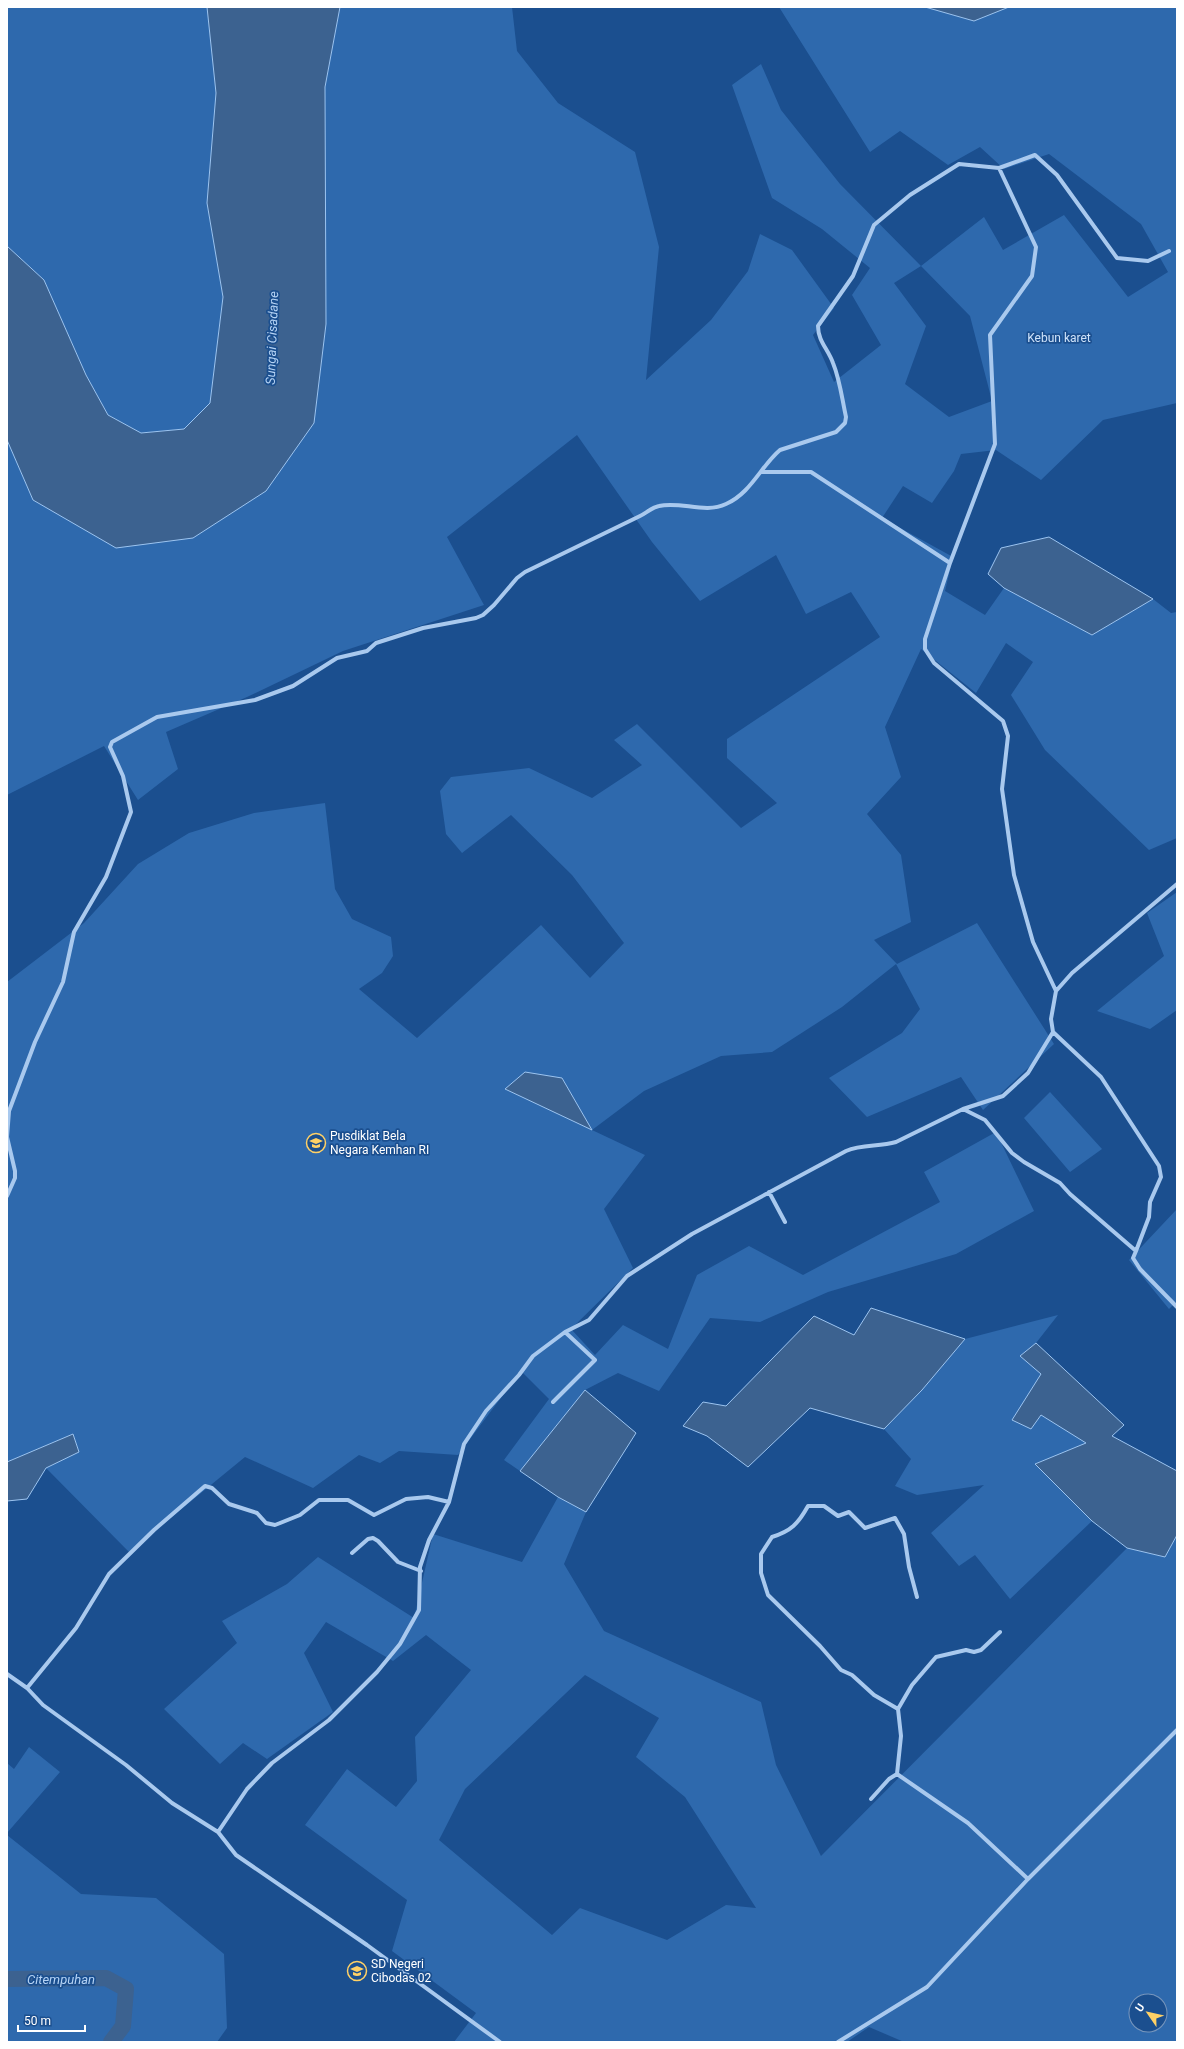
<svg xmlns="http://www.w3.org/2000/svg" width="1184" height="2049" font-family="Roboto,sans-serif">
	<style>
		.green { fill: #2e69ad; fill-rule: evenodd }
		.water { fill: #3c6290; stroke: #9cc4f0 }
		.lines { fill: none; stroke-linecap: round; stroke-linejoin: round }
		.river { stroke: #3c6290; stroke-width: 16 }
		.street { stroke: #a9c9ee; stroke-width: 4 }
		.labels { text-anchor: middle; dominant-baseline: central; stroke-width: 3.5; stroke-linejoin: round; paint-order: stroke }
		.park-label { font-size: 12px; fill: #cfe3fa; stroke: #1b4f8f }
		.poi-label { font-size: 12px; fill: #fff; stroke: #1b4f8f; text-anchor: start }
		.water-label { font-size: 13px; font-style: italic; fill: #b5d3f5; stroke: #1b4f8f }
	</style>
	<rect width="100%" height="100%" fill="#1b4f8f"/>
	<path class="green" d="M7,7H207L216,93L207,203L223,297L210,403L184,429L141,433L108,415L86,375L44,280L7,246Z
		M340,7H512L517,51L558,103L635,152L659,247L646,380L711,320L748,271L760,234L792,250L834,308L813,335L834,382L881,345L852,295L870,268L822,229L772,198L732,85L761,64L781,110L840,184L921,266L984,217L1003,250L1064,215L1128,297L1168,272L1141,224L1049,154L1004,169L980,147L948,165L900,131L870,152L779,7H925L974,21L1009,7H1177V403L1103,420L1041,480L996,450L961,454L954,471L932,503L903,486L882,518L953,557L945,591L985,615L1004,588L1092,635L1153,599L1171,613L1177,612V838L1149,850L1045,750L1011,695L1033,662L1006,643L976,693L921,649L885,727L901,777L867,814L901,855L911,922L874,940L897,964L977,923L1054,1044L983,1110L961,1077L867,1117L829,1078L902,1033L920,1009L896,964L842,1007L772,1052L721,1056L644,1091L592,1130L645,1155L604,1209L633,1268L571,1329L595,1355L623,1325L668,1349L697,1275L749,1246L803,1275L940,1202L924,1172L996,1132L1034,1211L956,1254L828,1292L760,1322L710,1318L659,1391L618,1373L585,1390L520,1471L504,1460L549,1399L521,1371L458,1455L399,1451L380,1463L359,1455L313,1488L245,1457L129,1552L46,1468L79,1452L73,1434L7,1462V982L84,923L138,864L189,833L254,813L325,803L335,889L352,919L391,937L393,956L382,973L359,989L417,1038L541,925L590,978L624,943L572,875L511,815L462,853L446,834L440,791L451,777L529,768L592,798L642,765L614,740L637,724L741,828L777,803L727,758V739L880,637L851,592L806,614L776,555L700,601L652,542L577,435L447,537L484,605L343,651L247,697L166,732L178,769L138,800L104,746L7,795V440L33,500L314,423L326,324L325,87ZM921,266L970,316L992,401L949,417L905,384L926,326L894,283Z
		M1177,892V1010L1150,1029L1097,1011L1164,956L1147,913Z
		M1050,1092L1102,1149L1070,1172L1024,1118Z
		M1177,1209V1301L1169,1309L1129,1260Z
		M1058,1315L1036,1343L1020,1356L1042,1374L1041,1414L1087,1443L1036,1464L1092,1521L1010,1599L975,1555L959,1566L931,1533L984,1485L917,1495L895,1486L911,1459L884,1429L965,1339Z
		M558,1497L586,1512L564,1564L604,1631L761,1702L776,1765L821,1856L1127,1548L1165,1557L1177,1535V2042H904L869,2027L847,2042H454L476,2013L392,1951L407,1900L305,1825L347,1769L396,1807L417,1781L415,1737L471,1670L426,1635L393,1661L326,1622L304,1653L333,1712L267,1759L243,1743L220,1764L164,1709L237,1643L222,1621L287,1584L318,1557L414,1618L433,1534L522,1562ZM585,1675L659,1718L636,1757L685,1797L756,1908L726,1905L667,1940L580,1908L552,1935L439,1840L465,1789ZM1136,2001H1160V2025H1136Z
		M29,1747L60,1772L7,1833V1763L14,1769Z
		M7,1835L81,1894L156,1898L224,1954L227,2028L217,2042H7Z"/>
	<path class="water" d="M207,7H340L325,87L326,324L314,423L266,491L193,538L116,548L33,500L7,440V246L44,280L86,375L108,415L141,433L184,429L210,403L223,297L207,203L216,93Z
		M925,7H1009L974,21Z
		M1049,537L1153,599L1092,635L1004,588L988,574L1001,548Z
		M525,1072L562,1078L592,1130L505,1089Z
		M871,1308L965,1339L922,1390L884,1429L810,1408L748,1467L707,1436L683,1426L703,1402L726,1406L814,1316L854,1335Z
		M1036,1343L1124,1425L1112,1436L1177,1471V1535L1165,1557L1127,1548L1092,1521L1035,1464L1086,1443L1041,1415L1031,1429L1012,1420L1041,1374L1020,1356Z
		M585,1390L636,1433L586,1512L558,1497L520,1471Z
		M73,1434L79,1452L46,1468L27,1499L7,1501V1462Z"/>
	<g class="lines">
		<path class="river" d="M7,1979L106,1978L126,1989L123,2026L111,2042"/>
		<path class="street" d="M999,168L1036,247L1032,276L990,335L995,444L950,563L925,639V649L934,663L1003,721L1008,736L1002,789L1014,875L1033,942L1056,991L1051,1019L1053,1032L1101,1077L1159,1166L1161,1177L1150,1202L1149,1217L1136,1251
			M762,472H811L950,563
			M1056,991L1072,973L1177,884
			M963,1109L985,1120L1012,1153L1024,1162L1060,1183L1070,1194L1136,1251L1133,1258L1140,1269L1177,1307
			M769,1192L785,1222
			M7,1196L15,1178V1171L7,1137L9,1111L35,1042L63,982L74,932L106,877L131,812L123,776L110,747L112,742L157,717L255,700L293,686L337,658L367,651L376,643L423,628L476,618L483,615L494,605L517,578L525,572L640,516C646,513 653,507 659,506C681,501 705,514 726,504C751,493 761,466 780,450L836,432L845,423L846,417C842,399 840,380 833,363C828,349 818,341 818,326L853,276L874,225L910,195L959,164L999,168L1035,155L1057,175L1117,258L1148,261L1169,251
			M553,1402L595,1360L565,1332
			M352,1553L368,1539L373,1538L378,1541L398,1562L421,1571
			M7,1674L27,1688L43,1705L126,1765L172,1803L218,1832L236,1855L367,1945L500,2042
			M27,1688L76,1628L109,1574L154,1530L205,1486L212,1488L229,1504L257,1513L266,1523L275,1525L300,1515L319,1500H348L374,1515L406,1499L428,1497L449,1502
			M898,1709L874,1695L852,1675L841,1670L820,1646L768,1595L761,1573V1554L772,1537C791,1531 798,1524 808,1506H824L838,1516L849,1512L865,1528L895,1518L904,1534L909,1567L917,1597
			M897,1774L968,1823L1028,1879
			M871,1799L889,1779L897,1774L901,1736L898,1709L912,1685L936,1657L966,1650L974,1652L981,1650L1000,1632
			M218,1832L247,1789L272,1763L329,1720L377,1672L400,1644L419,1610L420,1567L429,1540L449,1502L464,1444L486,1411L519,1375L533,1356L565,1332L589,1320L627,1276L692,1234L846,1151C862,1144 879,1147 896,1142L963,1109L1003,1096L1028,1073L1053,1032
			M838,2042L927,1987L1028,1879L1177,1730"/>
	</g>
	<defs>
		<symbol id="school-ring" viewBox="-11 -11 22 22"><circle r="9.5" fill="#1b4f8f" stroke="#ffd166" stroke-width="1.5"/><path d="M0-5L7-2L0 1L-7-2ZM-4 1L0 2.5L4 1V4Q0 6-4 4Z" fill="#ffd166"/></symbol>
	</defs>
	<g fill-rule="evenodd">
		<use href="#school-ring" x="305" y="1132" width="22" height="22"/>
		<use href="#school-ring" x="346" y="1960" width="22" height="22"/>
	</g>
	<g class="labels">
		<g class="park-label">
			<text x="1059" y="338">Kebun karet</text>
		</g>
		<g class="poi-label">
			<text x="330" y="1136">Pusdiklat Bela<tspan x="330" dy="14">Negara Kemhan RI</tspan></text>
			<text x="371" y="1964">SD Negeri<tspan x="371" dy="14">Cibodas 02</tspan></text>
		</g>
		<g class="water-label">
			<text transform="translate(272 338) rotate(-88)">Sungai Cisadane</text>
			<text x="61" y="1979">Citempuhan</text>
		</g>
	</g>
	<rect width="1184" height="2049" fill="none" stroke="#ffffff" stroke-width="16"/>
	<g transform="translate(1148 2013) rotate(304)"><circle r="19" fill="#1b4f8f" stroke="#7695bc"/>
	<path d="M0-3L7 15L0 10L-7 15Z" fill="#ffd166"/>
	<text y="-6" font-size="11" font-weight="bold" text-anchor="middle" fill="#ffffff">U</text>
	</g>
	<path d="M18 2025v6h67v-6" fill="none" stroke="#ffffff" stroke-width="2"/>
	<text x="24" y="2025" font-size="12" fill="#ffffff" stroke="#1b4f8f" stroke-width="3" paint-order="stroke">50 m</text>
</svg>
